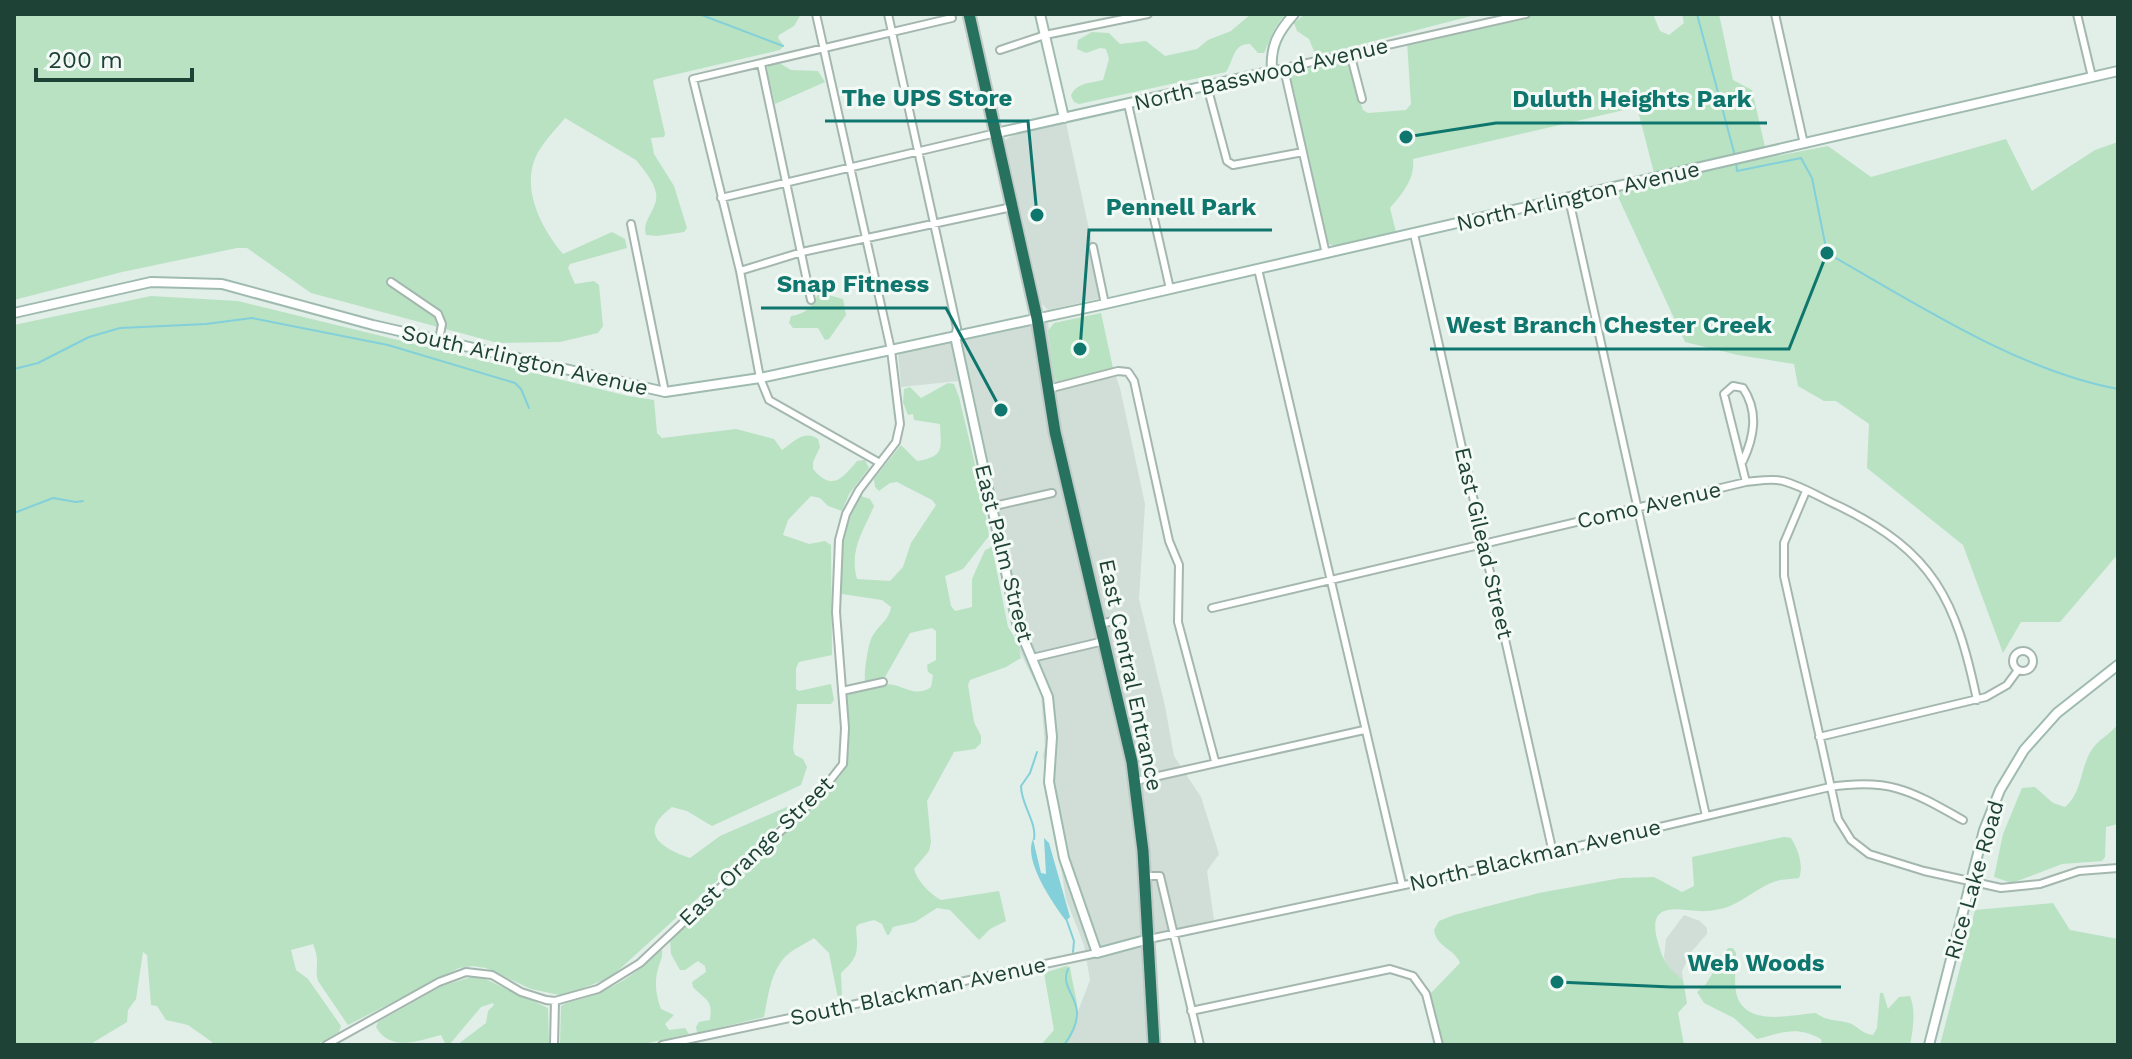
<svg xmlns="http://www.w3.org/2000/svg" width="2132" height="1059" font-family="'Work Sans',sans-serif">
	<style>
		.built { fill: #d0ded7 }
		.green { fill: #b8e2c2 }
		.water { fill: #83d0da }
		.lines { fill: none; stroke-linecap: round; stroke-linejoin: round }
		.stream { stroke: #83d0da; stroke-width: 2 }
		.street-casing { stroke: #a4b7af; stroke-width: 10 }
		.secondary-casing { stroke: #9fbbb0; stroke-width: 12 }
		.highway-casing { stroke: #c0cac7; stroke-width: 15 }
		.street { stroke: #fff; stroke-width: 6 }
		.secondary { stroke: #fff; stroke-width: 8 }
		.highway { stroke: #27725f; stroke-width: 11 }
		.labels { text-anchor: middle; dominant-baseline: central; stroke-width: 6; stroke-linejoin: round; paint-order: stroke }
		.street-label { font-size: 22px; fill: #1f4237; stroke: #f3faf6 }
		.leader { fill: none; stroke: #0f766e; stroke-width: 3 }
		.callout-dot { fill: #0f766e; stroke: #f3faf6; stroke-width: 3 }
		.callout-label { font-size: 24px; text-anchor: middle; font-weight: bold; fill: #0f766e; stroke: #f3faf6; stroke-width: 6; stroke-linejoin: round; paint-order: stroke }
	</style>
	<rect width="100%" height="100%" fill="#e2eee8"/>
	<path class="built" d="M1066,123L1092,243L1090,247L1101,298L1048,310L1042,304L1005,140L1015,134Z
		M1048,321L1054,378L1058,382L1113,368L1120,388L1145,504L1139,599L1165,706L1174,756L1201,797L1219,854L1207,871L1214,920L1155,934L1161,1045H1065L1090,980L1084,945L1066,899L1043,755L1045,746L1041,694L1017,646L958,381L901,387L898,352Z
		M1684,915L1700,921L1707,928V934L1692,951L1682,971L1683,980L1668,969L1664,957L1666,939Z"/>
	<path class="green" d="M14,14H801L794,26L779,35L778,38L784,46L780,50L656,79L653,81L665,134L664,137L651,138L654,154L674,186L687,228L684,232L657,236L646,235C641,219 659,209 656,193C654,181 643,169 636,160L565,118C556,129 544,141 537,154C520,187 541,228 563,254L612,232L625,239L627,248L570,264L568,268L575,284L594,281L599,285L603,326L598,333L560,342L498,343L311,293L247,248H237L122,272L14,300Z
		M1251,14H1285L1275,28L1264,53H1258L1250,44C1233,43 1234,60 1226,72L1079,104L1074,102L1071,96C1075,83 1091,83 1103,80L1109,59L1106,49L1100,48L1086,53L1077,49L1078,40L1092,32L1109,33L1120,44L1146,41L1165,56L1197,49L1208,40L1231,31Z
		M1305,14L1318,15L1479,14L1316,56L1309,39L1297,31L1294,23Z
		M1526,14H1653L1660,31L1669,35L1684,23L1682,14H1719L1733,80L1752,90L1765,147L1654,173L1637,107L1413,159C1415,179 1403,193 1390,208L1396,232L1335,246L1329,244L1321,220L1290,73L1343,60L1348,63L1363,110L1368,113L1406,110L1411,104L1407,41Z
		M769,64H781L791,70L818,71L825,82L775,104L767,69Z
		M2006,139L2032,191L2095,150L2118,142V554L2060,622H2021L2003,653L1963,545L1867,468L1869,424L1836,401H1824L1798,386L1794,364L1738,355L1685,342L1614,188L1828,146L1871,177Z
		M825,287L828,295L843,299L846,315L829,339L825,340L818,328H793L789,323L791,316C807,314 816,304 819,289Z
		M151,296L238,301L628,396L654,400L657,433L662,438L736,429L774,439L782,450C793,443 803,429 818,439L820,447L813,462V469C832,492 843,478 857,461L865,460L869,468L849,494L842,511L828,506L820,498L811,496L788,520L783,535L809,544L825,541L831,545L832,655L799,662L796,668V689L799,691L831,684L834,700L831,704H797L793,749L795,755L803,759L807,767L801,785L712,826L687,811L672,807C637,833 661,848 690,858L720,836L789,806L798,807L611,977L564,996L531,989L486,968L473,966L459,968L348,1025L318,981C314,967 321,963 313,944L291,950L296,970L308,979L341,1026L339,1032L316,1045H212V1042L188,1025L166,1020L157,1006L151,1005L147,955L143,952L136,999L128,1010L127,1022L89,1045H14V325Z
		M1101,313L1113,368L1058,382L1054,378L1048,331L1054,323Z
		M948,383L954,384L959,397L983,498L989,536L963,569L945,576L951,606L955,611L972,607V579L985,550L992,547L1008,627L1018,643L1021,658L1006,667L970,680L968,685L974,722L981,736V743L975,749L954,752L927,801L931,842L929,851L914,869C917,881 930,894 941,900L999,891L1006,921L990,929L979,940L950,910L937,908L915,922L893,927L889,935H887L882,924L874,920L859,924L856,927C858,952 859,957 841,973L842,998L839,1003L829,953L814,938C805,944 793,949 786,956C770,972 768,998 764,1017L697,1033L696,1027L699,1022L710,1020C713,999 706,1001 693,987L692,982L706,972L705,966L698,961L685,970H680L671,954L670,939L788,830L840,776L849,749L847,695C859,690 882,682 894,685C906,688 918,697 931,687L933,675L928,672L927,665L936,660V631L932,628L910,633L884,679L865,682C864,672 868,642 873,635C880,624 889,620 891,607L882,600L842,594C837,559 844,530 858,498L861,496L870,499L874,506C863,532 849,550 857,579L890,581L903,567L911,543L936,505L932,500L897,482L890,483L879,491L875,487L874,479L901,445L917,461C945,456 941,449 940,424L914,420L913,414L908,415L903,402L904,389L910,387L921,398Z
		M2118,724V824L2106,827L2105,857L2102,861L2062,864L2012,883L1994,877L2003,834L2022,788L2035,787L2053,803L2065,807C2082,793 2080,769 2091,751C2097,740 2110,735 2118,724Z
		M1784,837L1791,838C1798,849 1804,866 1799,878C1793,879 1786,879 1780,880C1762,884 1747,899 1730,906C1723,909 1707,912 1699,911C1675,909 1648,902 1657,939C1663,961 1666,966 1683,980L1687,1003L1678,1013L1684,1045H1443L1430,994L1460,963C1454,948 1437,948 1434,930L1439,921L1454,915L1539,893L1621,878L1654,877L1682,892L1694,886L1692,857Z
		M2053,903L2070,930L2118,939V1045H1940L1975,910Z
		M1728,948H1733L1736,953C1736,966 1733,987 1738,999C1751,1027 1794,1014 1816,1013C1828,1022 1836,1019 1849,1023C1859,1027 1862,1034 1873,1035L1877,1028L1880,993H1883L1888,1009L1899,997L1910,996C1916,1010 1913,1031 1910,1045H1822L1821,1039C1796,1025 1782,1033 1757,1039L1734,1018L1704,1003L1697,992L1706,984Z
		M659,949L662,950C663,959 660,961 658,969C654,982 656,996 661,1009L674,1015L665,1024L669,1030L685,1028L689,1034L639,1045H560L561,1006C570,1000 581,1000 591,996C616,987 643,970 659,949Z
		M1066,966L1070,967C1075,1002 1085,1011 1067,1045H1041L1054,1030L1044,973Z
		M471,977H481L548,1008L549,1045H457L486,1023L488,1011L494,1005L493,1003L481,1007L449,1045H446L441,1035C418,1041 390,1052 376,1027L378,1022L442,986Z"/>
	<path class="water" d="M1044,838L1049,843L1070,917L1066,921C1053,903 1023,861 1033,839L1041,873L1046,874Z"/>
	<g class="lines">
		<path class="stream" d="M699,14L783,46
			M1697,14L1735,156
			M1736,162L1737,171L1801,158L1812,178L1827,253C1915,303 2019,371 2118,389
			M14,369L38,363L89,337L120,328L206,324L252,318L388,345L515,383L521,389L529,408
			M14,513L53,498L76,502L83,501
			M1034,839C1037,822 1021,805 1021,786L1030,773L1037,752
			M1067,921L1074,941L1073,952
			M1064,1045C1070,1037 1077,1025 1077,1014C1078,997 1060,986 1068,969"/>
		<defs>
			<path id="street" d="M888,14L957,328L955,336
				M1775,14L1804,144
				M2077,14L2092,77
				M1000,50L1045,35L1148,14
				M1350,53L1362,99
				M761,64L811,300
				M1284,69L1326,254
				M1272,71L1526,14
				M1207,86L1227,161L1233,165L1303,152
				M1128,104L1170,289
				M721,198L996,133
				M1569,199L1706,816
				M631,224L665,392
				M1414,234L1553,853
				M1093,247L1105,304
				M1258,269L1402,885
				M740,271L802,252L1012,207
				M391,282L438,314L442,324L439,340
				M1048,389L1118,371L1128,372L1134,381L1169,541L1179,565L1178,622L1215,761
				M1743,461C1754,437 1759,412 1743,388L1733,386L1724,394L1746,482
				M880,463L769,400L760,378L740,271L693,79L952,18
				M1806,491L1784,543V576L1838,819L1851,840L1869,854L1924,871L2001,888L2040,884L2079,871L2118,868
				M990,507L1052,493
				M1212,608L1746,482C1758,481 1772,478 1783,481C1802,486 1821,498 1839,506C1934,552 1956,600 1977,700
				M1100,624L1122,619
				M2013 661a10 10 0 1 1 20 0a10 10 0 1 1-20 0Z
				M1032,658L1104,641
				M842,691L883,682
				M1819,737L1986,697L2007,685L2018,670
				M1136,781L1364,730
				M1145,876H1160L1200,1045
				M1149,939L1485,868L1830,787C1891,778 1911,791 1963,820
				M1191,1011L1390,969L1413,976L1426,994L1439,1045
				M326,1045L439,982L466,972L492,975L521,992L546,1000L555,1001L598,989L640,963L817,797L843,764L845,728L836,612L839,540L846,514L859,490L896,442L900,424L891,350L816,14
				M554,1045L555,1001
				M662,1045L1097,953"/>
			<path id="secondary" d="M1040,14L1064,118
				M996,133L1272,71C1270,46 1278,32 1294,14
				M14,313L151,282L222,284L373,325L665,392L760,378L1105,304L2118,71
				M955,336L1017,623L1048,697L1052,737L1049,782L1064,858L1097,953L1149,939
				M1929,1045L1984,830L2000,790L2024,750L2057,713L2118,665"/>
			<path id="highway" d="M969,14L1037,318L1055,432L1132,762L1143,851L1154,1045"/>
		</defs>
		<use href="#street" class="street-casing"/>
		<use href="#secondary" class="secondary-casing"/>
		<use href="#highway" class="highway-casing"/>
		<use href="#street" class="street"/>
		<use href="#secondary" class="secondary"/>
		<use href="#highway" class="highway"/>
	</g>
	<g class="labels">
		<g class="street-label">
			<text transform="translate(1261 74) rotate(-13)">North Basswood Avenue</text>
			<text transform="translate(1578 196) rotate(-13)">North Arlington Avenue</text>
			<text transform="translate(525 360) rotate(13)">South Arlington Avenue</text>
			<text transform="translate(1649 505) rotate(-13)">Como Avenue</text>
			<text transform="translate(1484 543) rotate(77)">East Gilead Street</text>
			<text transform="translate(1004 553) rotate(76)">East Palm Street</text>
			<text transform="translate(1131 675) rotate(78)">East Central Entrance</text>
			<text transform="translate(756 851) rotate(-44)">East Orange Street</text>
			<text transform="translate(1535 855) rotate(-13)">North Blackman Avenue</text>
			<text transform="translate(1974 880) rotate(-74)">Rice Lake Road</text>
			<text transform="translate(918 991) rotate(-12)">South Blackman Avenue</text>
		</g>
	</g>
	<path class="leader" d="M1037 215L1028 121H825M1406 137L1496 123H1767M1080 349L1089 230H1272M1001 410L946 308H761M1827 253L1789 349H1430M1557 982L1671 987H1841"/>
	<g class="callout-dot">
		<circle cx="1037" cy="215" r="8"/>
		<circle cx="1406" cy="137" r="8"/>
		<circle cx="1080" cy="349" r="8"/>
		<circle cx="1001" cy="410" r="8"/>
		<circle cx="1827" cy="253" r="8"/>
		<circle cx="1557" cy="982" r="8"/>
	</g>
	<g class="callout-label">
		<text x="927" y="106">The UPS Store</text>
		<text x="1632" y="107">Duluth Heights Park</text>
		<text x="1181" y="215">Pennell Park</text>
		<text x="853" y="292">Snap Fitness</text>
		<text x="1609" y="333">West Branch Chester Creek</text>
		<text x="1756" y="971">Web Woods</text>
	</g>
	<rect width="2132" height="1059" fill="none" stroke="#1f4237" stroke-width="32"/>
	<path d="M36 68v12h156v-12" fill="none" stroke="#1f4237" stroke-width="4"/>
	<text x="48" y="68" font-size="24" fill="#1f4237" stroke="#f3faf6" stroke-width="6" paint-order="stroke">200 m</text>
</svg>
